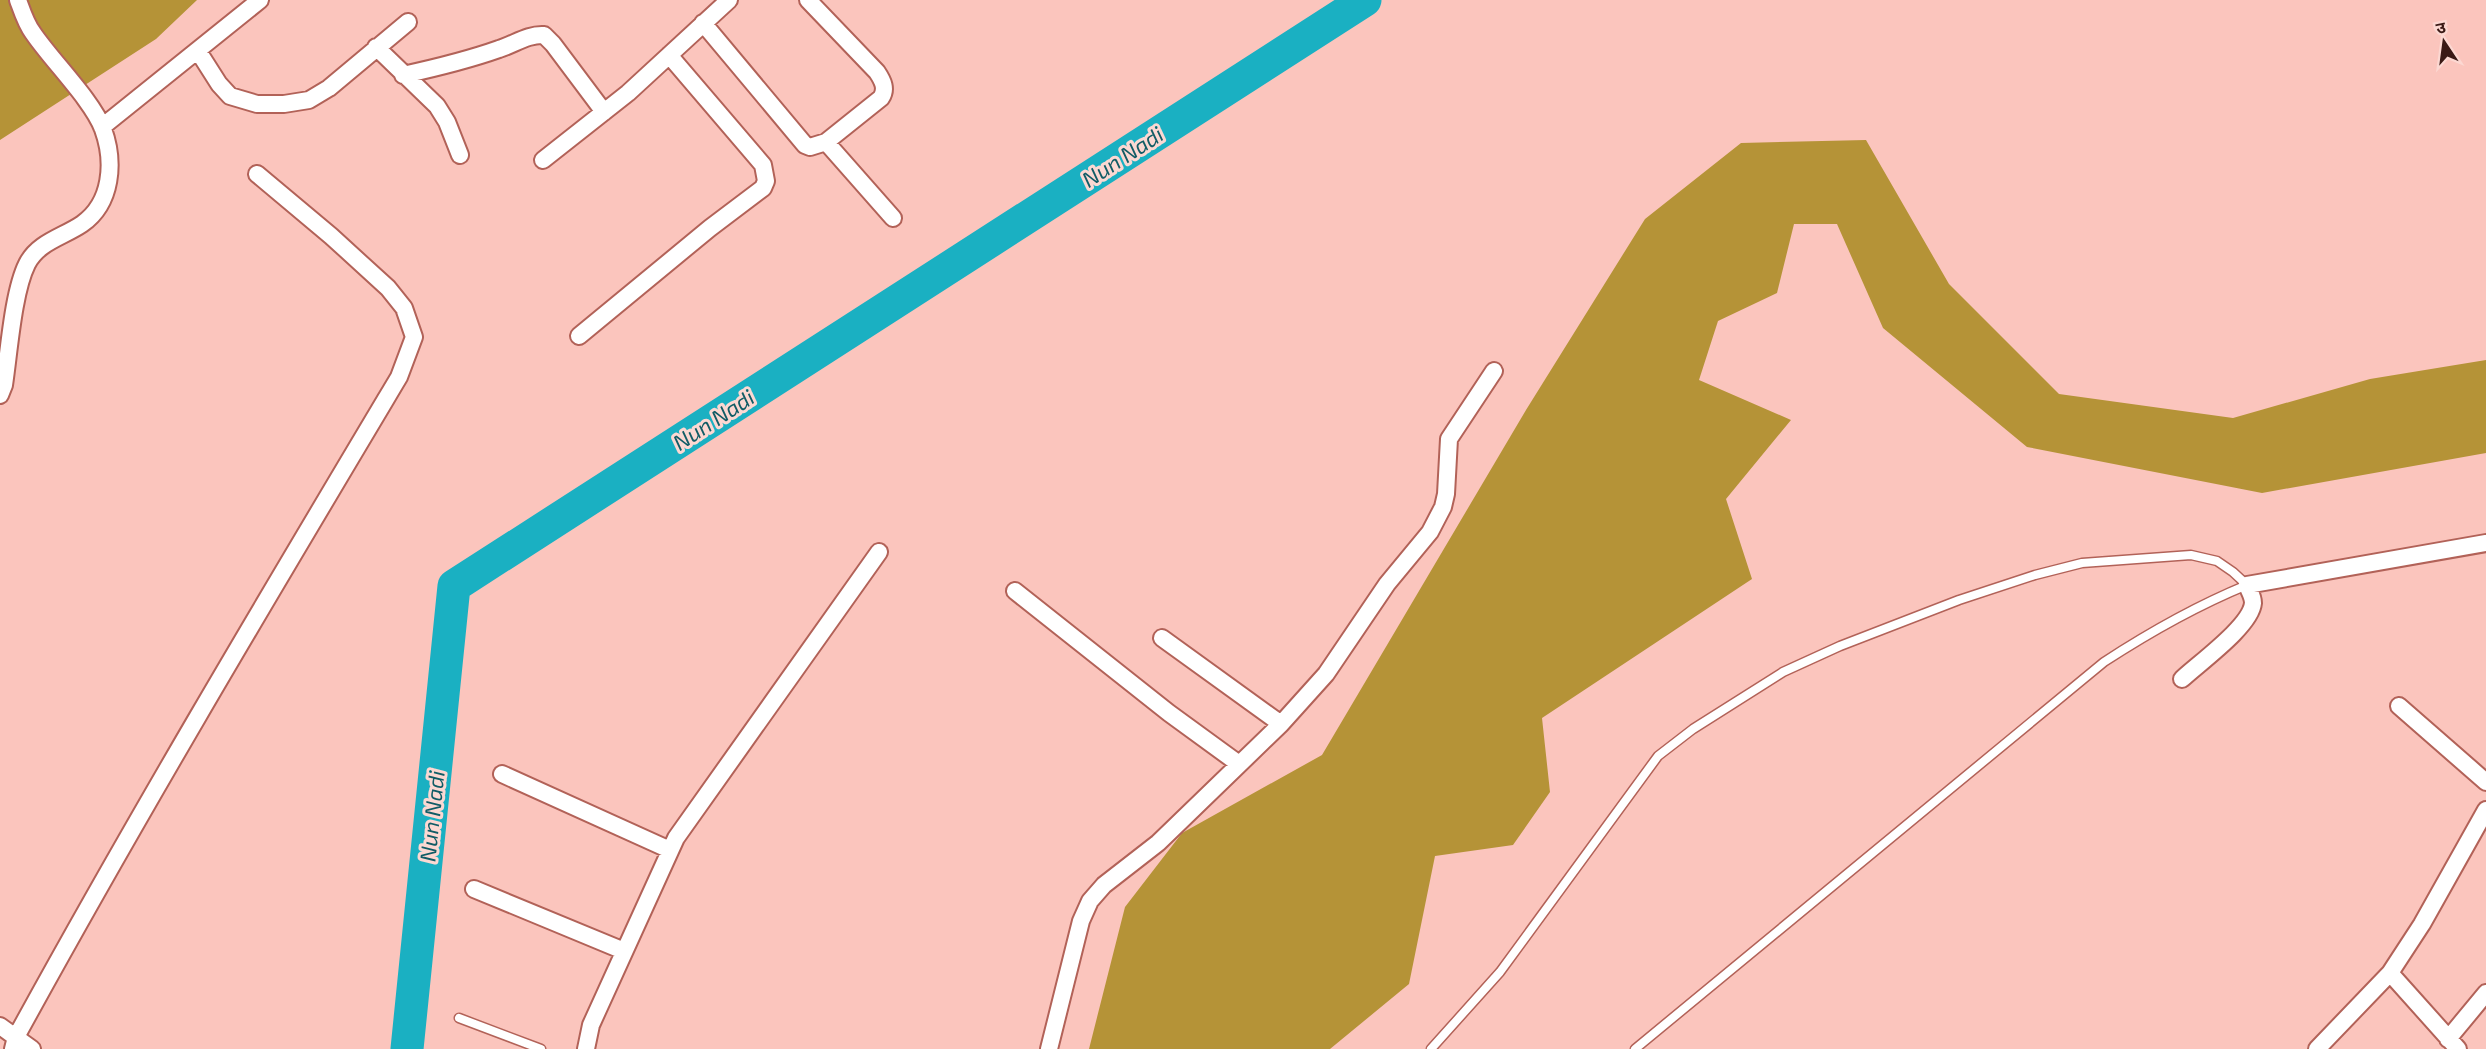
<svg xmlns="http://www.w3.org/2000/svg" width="2486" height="1049" font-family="'Exo 2','Noto Sans Devanagari',sans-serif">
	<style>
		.forest { fill: #b59337 }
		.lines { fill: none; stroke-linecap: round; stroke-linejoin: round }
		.river { stroke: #1ab0c2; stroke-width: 33 }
		.service-casing { stroke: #b26258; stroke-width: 11 }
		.minor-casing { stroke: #b26258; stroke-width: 20 }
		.service { stroke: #fff; stroke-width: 8 }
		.minor { stroke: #fff; stroke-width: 16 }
		.labels { text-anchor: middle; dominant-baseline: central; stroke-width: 6; stroke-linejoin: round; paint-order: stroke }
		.water-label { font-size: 22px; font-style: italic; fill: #115c66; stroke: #fcd8d2 }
	</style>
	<rect width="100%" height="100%" fill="#fbc5bd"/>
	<path class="forest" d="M0,0H197L156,39L0,140Z
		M1866,140L1949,284L2059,394L2233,418L2370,379L2486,360V453L2262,493L2027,447L1883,328L1837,224H1794L1777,293L1718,321L1699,380L1791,420L1726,499L1752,579L1542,718L1550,792L1513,845L1435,856L1409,984L1330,1049H1089L1125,907L1182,833L1322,755L1526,410L1645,219L1741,143Z"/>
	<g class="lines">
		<path class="river" d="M407,1049L454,586L1365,0"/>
		<defs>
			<path id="service" d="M459,1018L541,1049
				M1431,1049L1500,972L1658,756L1693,729L1783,672L1840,646L1959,600L2035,575L2082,563L2191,555L2217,561L2233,572L2247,585C2196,606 2150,632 2104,662L1635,1049"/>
			<path id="minor" d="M703,23L805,145L810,147L826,142L881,98C887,89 883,81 877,72L808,0
				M376,47L437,106L447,122L460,155
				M198,51L219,84L230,96L257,104H284L309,100L329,88L408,22
				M403,75C435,68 468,60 499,49C515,44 528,34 544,35L553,44L604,112
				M102,127L260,0
				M826,142L893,218
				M543,160L628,93L729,0
				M579,336L710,228L763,188L766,181L763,165L669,55
				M0,395L4,385C9,352 13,292 27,264C38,242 63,237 82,224C112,203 115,162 103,129C92,100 52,61 33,33C26,24 22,11 18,0
				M1015,591L1169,713L1239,764
				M1162,638L1281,724
				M2182,679C2199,663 2251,626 2253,603C2253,596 2249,591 2247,585L2486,543
				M2399,706L2486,782
				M502,774L670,850
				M474,889L624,951
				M2390,973L2458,1049
				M0,1026L32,1049
				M2448,1039L2486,993
				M13,1049L16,1037C138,814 269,595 399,377L414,337L404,308L388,288L331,236L257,174
				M586,1049L591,1025L676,838L879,552
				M1049,1049L1081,921L1090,901L1104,885L1158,843L1281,724L1326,674L1387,584L1430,532L1443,507L1446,494L1449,439L1494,371
				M2317,1049L2390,973L2422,924L2486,810"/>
		</defs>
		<use href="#service" class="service-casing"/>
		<use href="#minor" class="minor-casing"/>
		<use href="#service" class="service"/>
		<use href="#minor" class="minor"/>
	</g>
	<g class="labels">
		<g class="water-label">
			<text transform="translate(1122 156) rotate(-33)">Nun Nadi</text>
			<text transform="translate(713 419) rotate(-33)">Nun Nadi</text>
			<text transform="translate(431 816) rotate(-84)">Nun Nadi</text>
		</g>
	</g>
	<g transform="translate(2444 42) rotate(347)" stroke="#fcd8d2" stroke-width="4.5" paint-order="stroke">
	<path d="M0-4.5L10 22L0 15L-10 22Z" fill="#3a1915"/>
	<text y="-9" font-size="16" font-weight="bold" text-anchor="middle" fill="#3a1915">उ</text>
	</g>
</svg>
